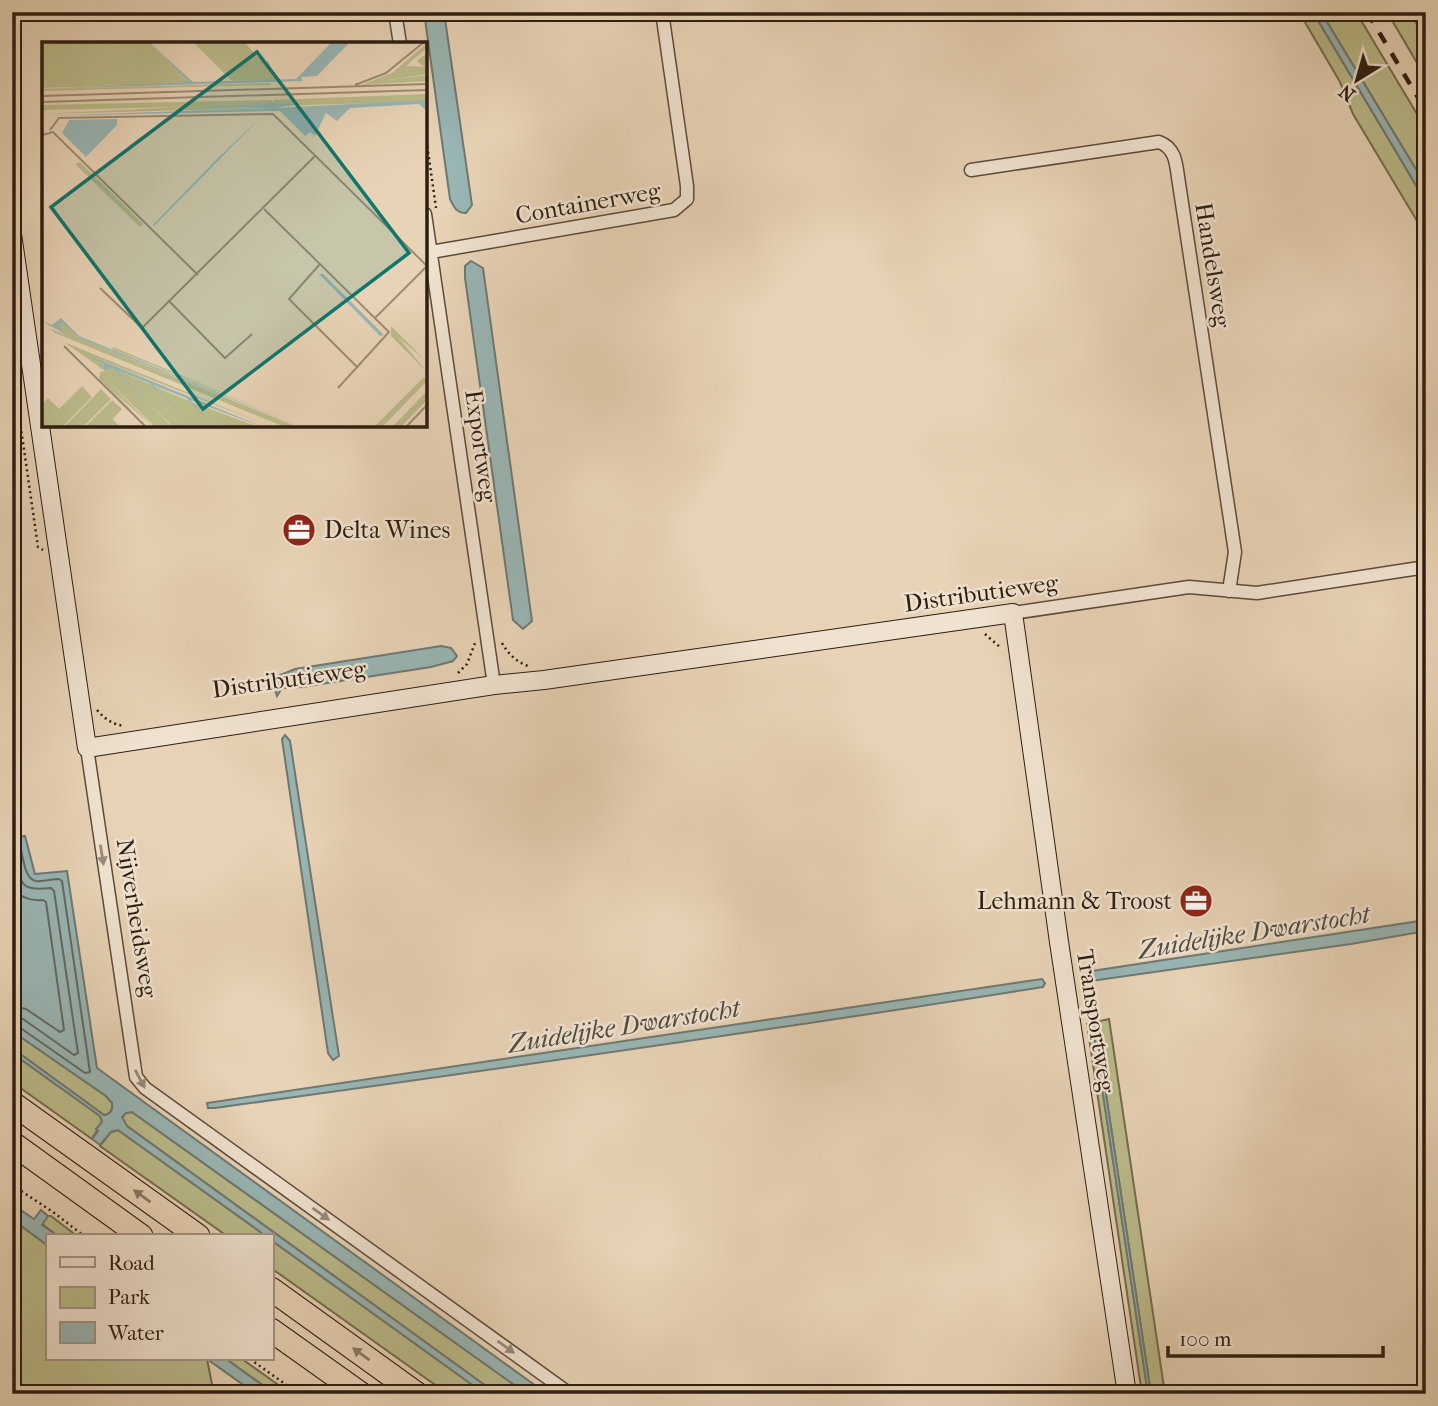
<svg xmlns="http://www.w3.org/2000/svg" width="1438" height="1406" font-family="'IM FELL French Canon',serif">
	<style>
		.green { fill: #bbbb8b; stroke: #746c4e; stroke-width: 2 }
		.water { fill: #99b6b5; stroke: #6e7973; stroke-width: 2 }
		.lines { fill: none; stroke-linecap: round; stroke-linejoin: round }
		.shore { stroke: #636a63; stroke-width: 2 }
		.street-casing { stroke: #5c4b3a; stroke-width: 15 }
		.secondary-casing { stroke: #2d1e11; stroke-width: 20 }
		.highway-casing { stroke: #2d1e11; stroke-width: 25 }
		.path { stroke: #2d1e11; stroke-width: 2.5; stroke-dasharray: 2 3.5; stroke-linecap: butt }
		.street { stroke: #f0e2d0; stroke-width: 12 }
		.secondary { stroke: #f0e2d0; stroke-width: 18 }
		.highway { stroke: #e8d3b6; stroke-width: 23 }
		.rail { stroke: #2d1e11; stroke-width: 4.5; stroke-dasharray: 12 12; stroke-linecap: butt }
		.oneway { fill: #988a7a }
		.oneway2 { fill: #8a7864 }
		.labels { text-anchor: middle; dominant-baseline: central; stroke-width: 5; stroke-linejoin: round; paint-order: stroke }
		.street-label { font-size: 24px; fill: #2d1e11; stroke: #f0e2d0 }
		.poi-label { font-size: 24px; fill: #2d1e11; stroke: #f0e2d0; text-anchor: start }
		.water-label { font-size: 26px; font-style: italic; fill: #4d4c42; stroke: #f0e2d0 }
		.inset-road { fill: none; stroke: #9d8b74; stroke-width: 2 }
		.view { fill: #0f766e; fill-opacity: 0.15; stroke: #0f766e; stroke-width: 3.5 }
		.inset-edge { fill: none; stroke: #2d1e11; stroke-width: 3.5 }
	</style>
	<rect width="100%" height="100%" fill="#e8d3b6"/>
	<filter id="stains"><feTurbulence type="fractalNoise" baseFrequency=".00286" numOctaves="4"/><feColorMatrix values="0 0 0 0 .2 0 0 0 0 .09 0 0 0 0 .02 0 0 0 .5 -.17"/></filter>
	<radialGradient id="worn" r=".72"><stop offset=".6" stop-color="#630" stop-opacity="0"/><stop offset="1" stop-color="#630" stop-opacity=".3"/></radialGradient>
	<path class="green" d="M1299,12H1313L1426,202V236L1353,114L1340,82Z
		M1321,12H1356L1426,129V186Z
		M1387,12H1410L1426,40V78Z
		M1109,1019L1165,1394H1151L1097,1034L1096,1033L1094,1034L1148,1394H1142L1087,1024Z
		M12,1031L106,1096L112,1103C113,1109 111,1114 104,1115L12,1048Z
		M12,1053L100,1116L102,1122L92,1139L12,1082Z
		M132,1112L527,1394H497L127,1126L122,1118L126,1113Z
		M118,1130L266,1236H227L100,1146L111,1132Z
		M48,1216H51L77,1236H58L42,1224Z
		M13,1220L47,1245V1359H207L214,1394H13Z
		M271,1240L485,1394H448L271,1268Z
		M226,1359H242L291,1394H275Z"/>
	<path class="water" d="M424,12H444L472,205L466,213C456,213 454,207 450,199Z
		M1313,12H1321L1426,186V202Z
		M1410,12H1423L1426,17V40Z
		M471,261L483,268L532,621L523,629L513,620L465,278V266Z
		M441,646L451,648L457,656L453,661L431,667L302,687L282,688L277,696L275,690L278,676L295,669Z
		M285,735L290,741L339,1056L333,1060L328,1053L282,739Z
		M25,836L35,874L67,871L97,1068L547,1394H527L132,1112L126,1113L122,1117L127,1126L497,1394H485L271,1240V1236H266L118,1130L111,1132L100,1145L92,1139L98,1131L96,1129L102,1122L100,1116L12,1053V1048L104,1115C111,1114 113,1109 112,1103L106,1096L12,1031V838Z
		M1426,920V931L1351,944L1091,981L1087,979L1088,974L1092,971Z
		M1042,979L1045,983L1043,987C767,1031 491,1070 215,1108H208L207,1103Z
		M1096,1033L1097,1034L1151,1394H1148L1094,1034Z
		M12,1204L34,1219L41,1210L48,1216L42,1225L58,1236H47V1245L12,1219Z
		M207,1359H226L275,1394H256Z"/>
	<g class="lines">
		<path class="shore" d="M12,844H18L20,846C23,855 24,879 36,881C43,882 52,879 59,879L62,881L90,1072L85,1073L19,1027L12,1026
			M12,853C24,880 14,892 51,888L54,891L78,1053L74,1055L23,1019L12,1017
			M12,887C20,898 30,901 43,900L46,902L64,1030L60,1032L26,1009L12,1006"/>
		<defs>
			<path id="street" d="M395,12L400,44
				M971,170L1159,142C1175,148 1176,162 1178,177L1235,552L1229,591
				M425,214L494,685
				M431,252L674,210L687,199V186L662,12
				M1013,613L1189,587L1257,593L1426,567
				M87,748L136,1077L145,1088L570,1394"/>
			<path id="secondary" d="M12,234L87,748L494,685L544,680L1013,613L1059,942L1127,1394"/>
			<path id="highway" d="M12,1103L198,1236
				M12,1143L141,1236
				M271,1289L417,1394
				M271,1330L361,1394"/>
		</defs>
		<use href="#street" class="street-casing"/>
		<use href="#secondary" class="secondary-casing"/>
		<use href="#highway" class="highway-casing"/>
		<path class="path" d="M425,130L436,208
			M12,366L38,547L43,550
			M985,634L1001,648
			M502,643C508,654 517,662 528,666
			M458,673L467,664L475,643
			M97,710C105,719 112,724 124,726
			M12,1185L53,1212L84,1236
			M250,1359L299,1394"/>
		<use href="#street" class="street"/>
		<use href="#secondary" class="secondary"/>
		<use href="#highway" class="highway"/>
		<path class="rail" d="M1367,12L1426,111"/>
	</g>
	<defs><path id="oneway-solid" d="M-6-.8H1V-3.2L6.5 0L1 3.2V.8H-6Z" transform="scale(1.75)"/></defs>
	<g class="oneway">
		<use href="#oneway-solid" transform="translate(102 855) rotate(81)"/>
		<use href="#oneway-solid" transform="translate(140 1079) rotate(62)"/>
		<use href="#oneway-solid" transform="translate(321 1214) rotate(36)"/>
		<use href="#oneway-solid" transform="translate(506 1347) rotate(36)"/>
	</g>
	<g class="oneway2">
		<use href="#oneway-solid" transform="translate(142 1196) rotate(-144)"/>
		<use href="#oneway-solid" transform="translate(361 1354) rotate(-144)"/>
	</g>
	<defs>
		<symbol id="office-disc" viewBox="-11 -11 22 22"><circle r="9.5" fill="#8f2418" stroke="#f0e2d0"/><path d="M-6-3h4V-5.5h4V-3h4V5H-6ZM-1-4.5V-3h2v-1.5ZM-6 0V1H6V0Z" fill="#fff"/></symbol>
	</defs>
	<g fill-rule="evenodd">
		<use href="#office-disc" x="280" y="511" width="38" height="38"/>
		<use href="#office-disc" x="1177" y="882" width="38" height="38"/>
	</g>
	<g class="labels">
		<g class="street-label">
			<text transform="translate(588 203) rotate(-10)">Containerweg</text>
			<text transform="translate(1213 265) rotate(81)">Handelsweg</text>
			<text transform="translate(481 446) rotate(82)">Exportweg</text>
			<text transform="translate(981 593) rotate(-8)">Distributieweg</text>
			<text transform="translate(289 679) rotate(-8)">Distributieweg</text>
			<text transform="translate(137 918) rotate(81)">Nijverheidsweg</text>
			<text transform="translate(1096 1021) rotate(81)">Transportweg</text>
		</g>
		<g class="poi-label">
			<text x="324" y="530">Delta Wines</text>
			<text x="1172" y="901" text-anchor="end">Lehmann &amp; Troost</text>
		</g>
		<g class="water-label">
			<text transform="translate(1254 932) rotate(-9)">Zuidelijke Dwarstocht</text>
			<text transform="translate(624 1026) rotate(-9)">Zuidelijke Dwarstocht</text>
		</g>
	</g>
	<g transform="translate(42 42)">
		<rect width="385" height="385" fill="#e8d3b6"/>
		<path d="M0,0H107L148,41L0,46ZM151,0H202L221,20L226,19L234,38L190,39ZM385,1V6L364,24L382,25L375,19L385,11V32L340,39L385,33V39L319,43L350,31ZM229,41L228,43L0,49V47ZM385,52V58L370,60L231,64V58ZM229,58L228,62L145,65L228,66L0,72L139,65L0,68V63ZM38,120L101,182L98,185L33,122ZM20,279L39,297L256,385H243L13,291L7,286L26,294L15,284ZM349,284L385,320L356,295L385,330L349,294ZM22,300L230,385L51,315L63,323L62,327L70,326L130,385H113L60,333L111,385L72,350L105,385L57,337L58,330L63,329ZM71,305L189,354L266,385L70,307ZM72,327L147,359L216,385H131ZM382,335L385,339L340,385H332ZM40,344L50,355L20,385H0V363L6,356L17,367ZM59,347L69,357L41,385H22ZM385,349V358L359,385H350ZM70,358L80,367L71,377L78,385H43Z" fill="#bbbb8b"/>
		<path d="M107,0L151,40L254,37L290,0H308L275,34L259,35L261,39L0,47L147,40ZM229,58L232,62H255L234,66L385,58V69L377,62L308,66L295,79L284,71L273,94L268,90L263,94L238,69L0,74L228,66L145,65L228,62ZM218,76L112,184L111,183L172,120ZM75,77V83L44,115L20,91L27,78ZM277,232H281L342,293L338,294ZM19,276L37,294L260,385L39,297L20,280L16,284L26,294L0,279L10,283ZM50,316L51,315L221,385L148,358L173,385L144,356L111,343L152,385L107,341L74,328L130,385L70,326L62,328V322Z" fill="#99b6b5"/>
		<path class="inset-road" d="M313,43L344,31L382,0M0,54L385,42M0,60L385,48M8,88L17,76L231,72L385,224M0,93L11,90L156,233M222,167L347,290L296,346M278,222L247,257L316,326M58,246L100,286L273,114M127,259L183,316L210,292M333,276L385,224M22,304L104,385M364,385L385,363"/>
		<path class="view" d="M215,10L367,211L161,367L9,165Z"/>
		<rect width="385" height="385" class="inset-edge"/>
	</g>
	<rect width="1438" height="1406" fill="none" stroke="#e8d3b6" stroke-width="42"/>
	<rect x="14" y="14" width="1410" height="1378" fill="none" stroke="#2d1e11" stroke-width="3.5"/>
	<rect x="21" y="21" width="1396" height="1364" fill="none" stroke="#2d1e11" stroke-width="2"/>
	<rect x="46" y="1234" width="228" height="126" fill="#f0e2d0" stroke="#a29484" stroke-width="2"/>
	<rect x="60" y="1257" width="35" height="10" fill="#f0e2d0" stroke="#a29484" stroke-width="2"/>
	<text x="108" y="1270" font-size="21" fill="#2d1e11">Road</text>
	<rect x="60" y="1287" width="35" height="21" fill="#bbbb8b" stroke="#a29484" stroke-width="2"/>
	<text x="108" y="1304" font-size="21" fill="#2d1e11">Park</text>
	<rect x="60" y="1322" width="35" height="21" fill="#99b6b5" stroke="#a29484" stroke-width="2"/>
	<text x="108" y="1340" font-size="21" fill="#2d1e11">Water</text>
	<g transform="translate(1357 80) rotate(217)" stroke="#f0e2d0" stroke-width="5" paint-order="stroke">
	<path d="M0-5L12 26L0 18L-12 26Z" fill="#2d1e11"/>
	<text y="-10" font-size="19" font-weight="bold" text-anchor="middle" fill="#2d1e11">N</text>
	</g>
	<path d="M1168 1346v10h215v-10" fill="none" stroke="#2d1e11" stroke-width="3.5"/>
	<text x="1179" y="1346" font-size="21" fill="#2d1e11" stroke="#f0e2d0" stroke-width="5" paint-order="stroke">100 m</text>
	<rect width="100%" height="100%" filter="url(#stains)"/>
	<rect width="100%" height="100%" fill="url(#worn)"/>
</svg>
